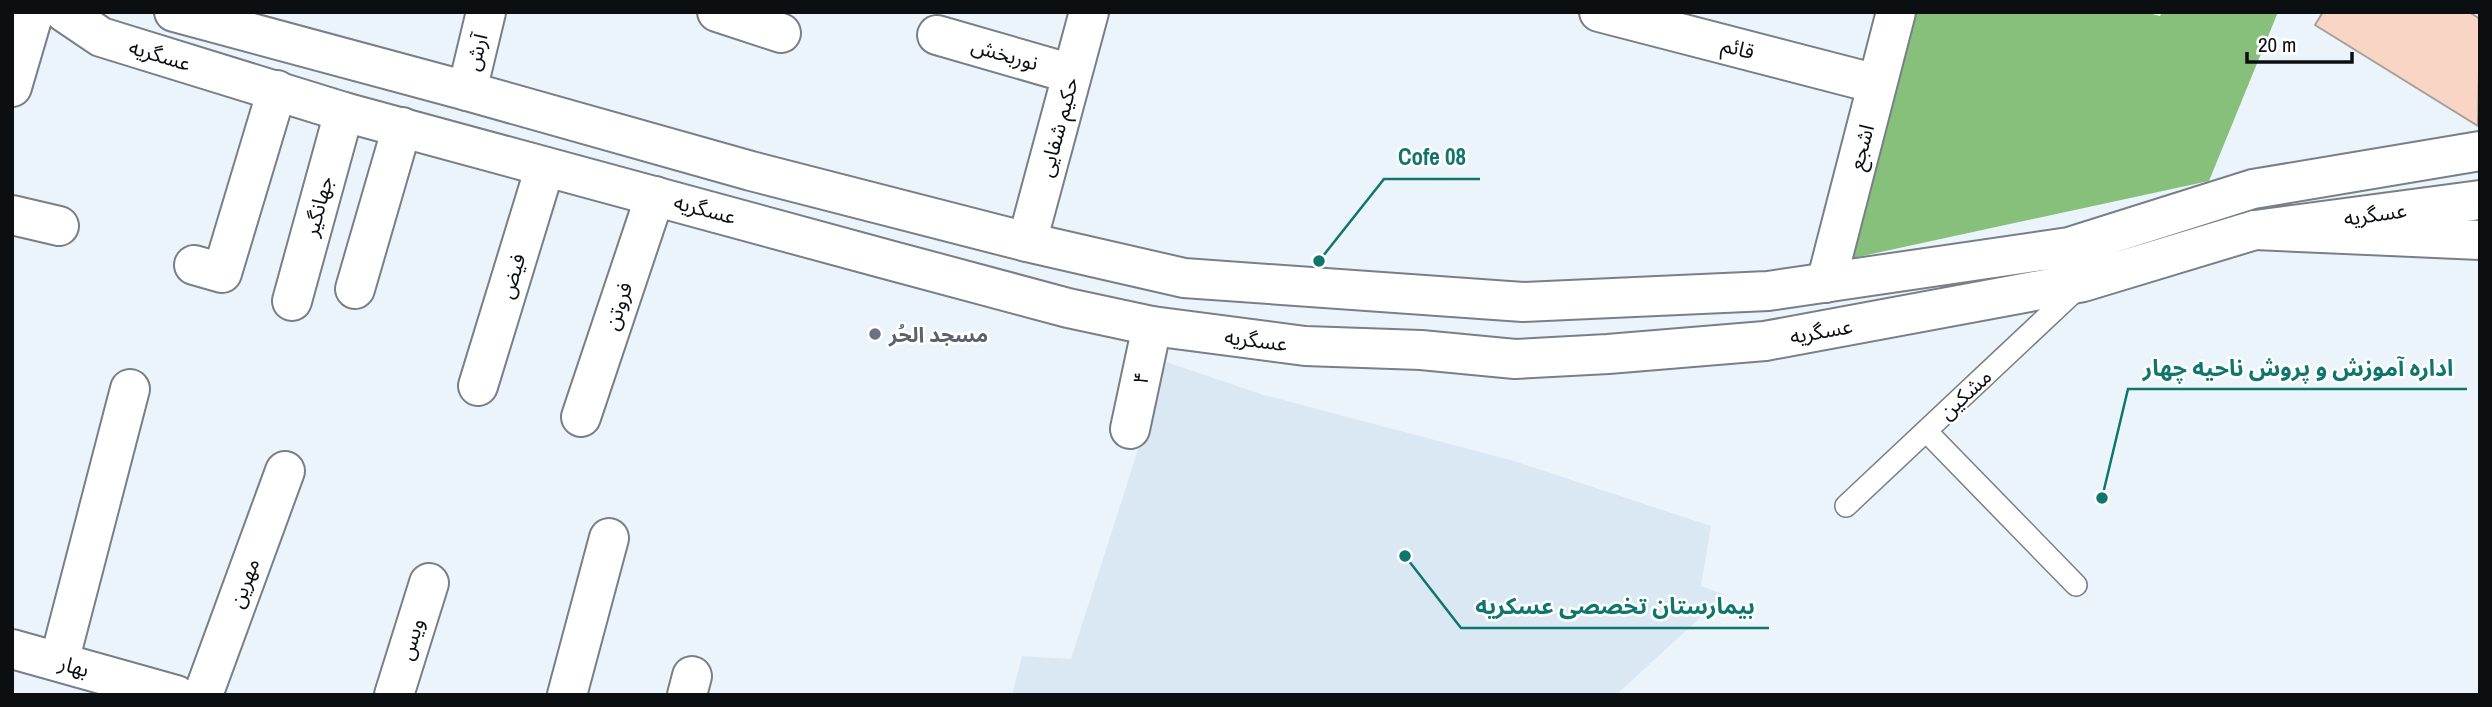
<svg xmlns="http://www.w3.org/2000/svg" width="2492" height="707" font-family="'Archivo Narrow','Noto Sans Arabic',sans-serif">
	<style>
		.built { fill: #dae8f4 }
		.forest { fill: #87c07a }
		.building { fill: #f8d5c4; stroke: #a89f9b; stroke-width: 2 }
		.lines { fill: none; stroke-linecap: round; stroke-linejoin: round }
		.service-casing { stroke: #787f86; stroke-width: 24 }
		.minor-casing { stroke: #787f86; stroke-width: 42 }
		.tertiary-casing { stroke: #787f86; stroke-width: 42 }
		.secondary-casing { stroke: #787f86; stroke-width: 42 }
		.primary-casing { stroke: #787f86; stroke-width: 42 }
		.service { stroke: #fff; stroke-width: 21 }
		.minor { stroke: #fff; stroke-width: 38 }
		.tertiary { stroke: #fff; stroke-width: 38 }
		.secondary { stroke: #fff; stroke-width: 38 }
		.primary { stroke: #fff; stroke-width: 38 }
		.worship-dot { fill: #6b7280; stroke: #fff; stroke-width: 2.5 }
		.labels { text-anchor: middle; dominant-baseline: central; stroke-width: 5; stroke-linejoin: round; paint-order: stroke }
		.street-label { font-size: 21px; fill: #0c0f11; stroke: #fff }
		.worship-label { font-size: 21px; font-weight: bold; fill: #5b616d; stroke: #fff; text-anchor: start }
		.leader { fill: none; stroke: #0f766e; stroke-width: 2.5 }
		.callout-dot { fill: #0f766e; stroke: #fff; stroke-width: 2.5 }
		.callout-label { font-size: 23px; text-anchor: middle; font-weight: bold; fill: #0f766e; stroke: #fff; stroke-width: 5; stroke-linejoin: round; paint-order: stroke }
	</style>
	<rect width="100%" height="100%" fill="#ecf4fb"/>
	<path class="built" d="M1166,362L1264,395L1514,461L1711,526L1701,586L1725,595L1616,695H1012L1022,656L1071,659Z"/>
	<path class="forest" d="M1913,12H2144L2160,16L2162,12H2278L2209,181L1853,258Z"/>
	<path class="building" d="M2323,12H2469L2480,19L2478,126L2315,25Z"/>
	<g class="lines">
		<defs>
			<path id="service" d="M1926,431L2076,585
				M1846,506L2079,287"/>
			<path id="minor" d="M717,12L781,33
				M1599,12L1877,84
				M937,35L1072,74
				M467,91L486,12
				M12,215L59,226
				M1027,242L1089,12
				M194,265L222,273L277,90
				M1826,283L1896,12
				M355,289L402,127
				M292,301L344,112
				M478,386L545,167
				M581,417L655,196
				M1130,429L1152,326
				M12,649L176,695
				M59,662L130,389
				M203,695L285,471
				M394,695L429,583
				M567,695L609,538
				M687,695L692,676"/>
			<path id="tertiary" d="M12,87L34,12"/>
			<path id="secondary" d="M64,12L101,37L344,112L889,260L1068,308L1152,326L1305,346L1421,350L1515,359L1608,354L1765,341L2083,282L2255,230L2480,200
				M174,12L467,91L751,171L1027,242L1184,278L1523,302L1768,291L2069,247L2253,189L2480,151"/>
			<path id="primary" d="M2255,230L2480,240"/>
		</defs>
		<use href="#service" class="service-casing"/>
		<use href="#minor" class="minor-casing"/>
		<use href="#tertiary" class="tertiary-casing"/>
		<use href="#secondary" class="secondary-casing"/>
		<use href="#primary" class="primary-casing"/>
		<use href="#service" class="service"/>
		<use href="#minor" class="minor"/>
		<use href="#tertiary" class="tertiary"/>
		<use href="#secondary" class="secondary"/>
		<use href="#primary" class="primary"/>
	</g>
	<circle class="worship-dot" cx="875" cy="334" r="7"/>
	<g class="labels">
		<g class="street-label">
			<text transform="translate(1738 48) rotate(15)">قائم</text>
			<text transform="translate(476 52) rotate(-76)">آرش</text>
			<text transform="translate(1005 54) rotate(16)">نوربخش</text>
			<text transform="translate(160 55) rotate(17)">عسگریه</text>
			<text transform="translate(1058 127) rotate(-75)">حکیم شفایی</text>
			<text transform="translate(1861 147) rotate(-75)">اشجع</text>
			<text transform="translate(318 206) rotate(-75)">جهانگیر</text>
			<text transform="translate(705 209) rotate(15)">عسگریه</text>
			<text transform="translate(2375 214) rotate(-8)">عسگریه</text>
			<text transform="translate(512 276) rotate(-73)">فیض</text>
			<text transform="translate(618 306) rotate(-72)">فروتن</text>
			<text transform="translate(1821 331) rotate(-10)">عسگریه</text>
			<text transform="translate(1256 340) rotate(7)">عسگریه</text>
			<text transform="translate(1141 378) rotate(-78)">۴</text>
			<text transform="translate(1965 394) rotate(-43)">مشکین</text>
			<text transform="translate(244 583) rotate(-70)">مهرین</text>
			<text transform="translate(411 639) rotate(-73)">ویس</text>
			<text transform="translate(74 666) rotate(16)">بهار</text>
		</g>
		<g class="worship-label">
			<text x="889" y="334">مسجد الحُر</text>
		</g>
	</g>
	<path class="leader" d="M1319 261L1384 179H1480M2102 498L2128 389H2467M1405 556L1461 628H1769"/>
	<g class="callout-dot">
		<circle cx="1319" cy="261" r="7"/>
		<circle cx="2102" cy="498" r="7"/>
		<circle cx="1405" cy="556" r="7"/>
	</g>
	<g class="callout-label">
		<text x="1432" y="165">Cofe 08</text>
		<text x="2298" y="376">اداره آموزش و پروش ناحیه چهار</text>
		<text x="1615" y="614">بیمارستان تخصصی عسکریه</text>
	</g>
	<rect width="2492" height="707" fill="none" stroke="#0c0f11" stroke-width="28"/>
	<path d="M2247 52v10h105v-10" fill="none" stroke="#0c0f11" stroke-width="3.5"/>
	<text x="2258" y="52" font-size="21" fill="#0c0f11" stroke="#ffffff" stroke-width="5" paint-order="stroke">20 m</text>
</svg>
